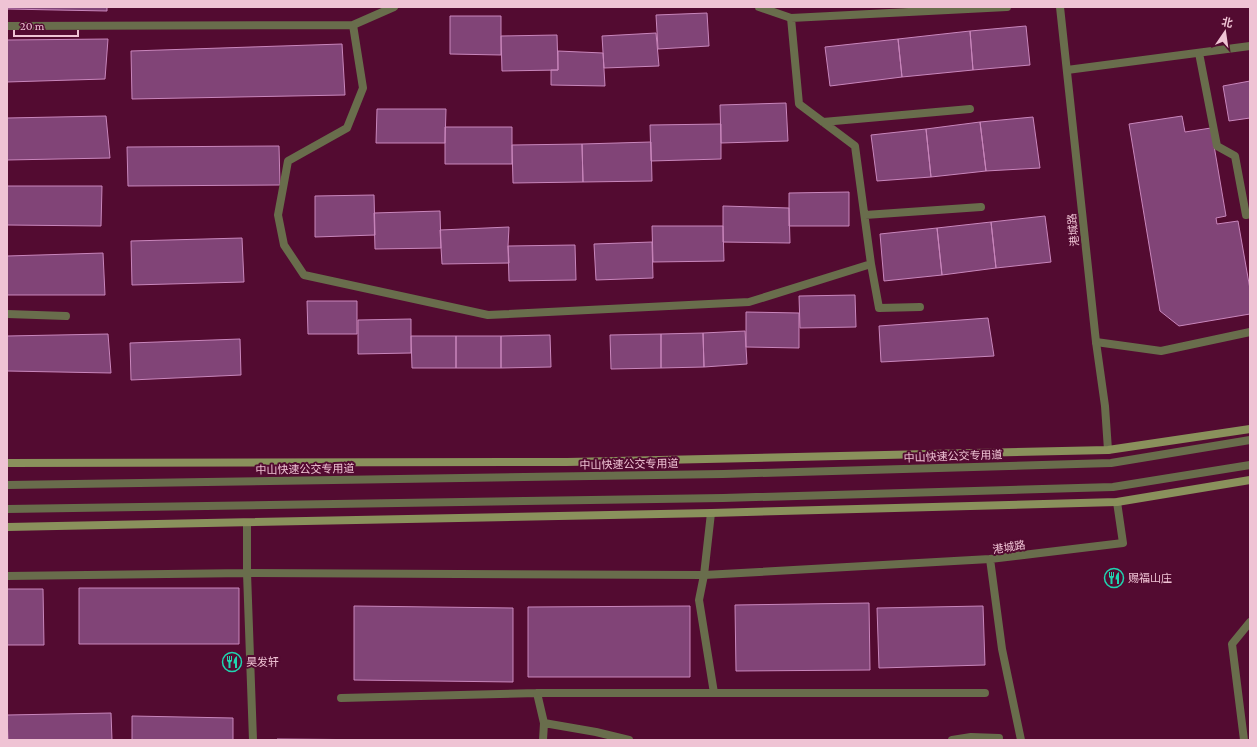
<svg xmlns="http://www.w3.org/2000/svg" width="1257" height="747" font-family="'Crimson Pro','Noto Sans SC',serif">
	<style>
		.building { fill: #814477; stroke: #c986bc }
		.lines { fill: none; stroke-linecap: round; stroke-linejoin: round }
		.service { stroke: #696d4c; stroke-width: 8 }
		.minor { stroke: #696d4c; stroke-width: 8 }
		.tertiary { stroke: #696d4c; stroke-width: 8 }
		.secondary { stroke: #8a915c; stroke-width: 8 }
		.labels { text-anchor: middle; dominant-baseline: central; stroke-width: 4; stroke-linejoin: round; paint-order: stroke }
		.street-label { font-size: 11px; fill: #efc3d4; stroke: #530b31 }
		.poi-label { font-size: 11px; fill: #efc3d4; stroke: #530b31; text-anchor: start }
	</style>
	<rect width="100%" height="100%" fill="#530b31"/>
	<path class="building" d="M7,7H107V11L7,9Z
		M707,13L709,46L658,49L656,15Z
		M450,16H501V55L450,54Z
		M1026,26L1030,65L973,70L970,31Z
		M970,31L973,70L902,77L898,39Z
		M656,33L659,66L604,68L602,36Z
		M557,35L558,70L502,71L501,36Z
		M108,39L105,79L7,82V40Z
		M898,39L902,77L830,86L825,47Z
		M342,44L345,95L132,99L131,51Z
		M558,51L603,53L605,86L551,85V70H558Z
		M1250,81V118L1229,121L1223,86Z
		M786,103L788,141L721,143L720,105Z
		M377,109H446L445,143H376Z
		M106,116L110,158L7,160V118Z
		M1182,116L1185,132L1211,128L1226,216L1216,218L1217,224L1238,221L1250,289V314L1179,326L1160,311L1129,124Z
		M1033,117L1040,168L986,171L980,122Z
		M980,122L986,171L931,177L926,129Z
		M721,124V159L651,161L650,125Z
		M445,127H512V164H445Z
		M926,129L931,177L877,181L871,135Z
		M651,142L652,181L583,182L582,144Z
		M582,144L583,182L513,183L512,145Z
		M279,146L280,185L128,186L127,147Z
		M7,186H102L101,226L7,225Z
		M849,192V226H789V193Z
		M374,195L375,235L315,237V196Z
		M723,206L789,208L790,243L723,242Z
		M440,211L441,248L375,249L374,213Z
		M1045,216L1051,262L996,268L991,222Z
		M991,222L996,268L942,275L937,228Z
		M652,226H723L724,261L653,262Z
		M509,227L508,246L509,263L442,264L440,230Z
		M937,228L942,275L884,281L880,234Z
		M242,238L244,282L132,285L131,241Z
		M652,242L653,278L596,280L594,244Z
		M575,245L576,280L509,281L508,246Z
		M103,253L105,295H7V256Z
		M855,295L856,327L800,328L799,296Z
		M307,301H357V334H308Z
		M746,312L799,313V348L746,347Z
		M988,318L994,356L881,362L879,326Z
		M411,319V353L358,354V320Z
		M745,331L747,364L704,367L703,333Z
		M703,333L704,367L661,368V334Z
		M108,334L111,373L7,371V336Z
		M661,334V368L611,369L610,335Z
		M550,335L551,367L501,368V336Z
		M411,336H456V368H412Z
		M456,336H501V368H456Z
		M240,339L241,375L131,380L130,343Z
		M79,588H239V644H79Z
		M7,589H43L44,645H7Z
		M869,603L870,670L736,671L735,605Z
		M354,606L513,608V682L354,680Z
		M690,606V677H528V607Z
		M983,606L985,665L879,668L877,608Z
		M111,713L112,740H8L7,715Z
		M132,716L233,718V740H132Z
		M277,739L396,740H277Z"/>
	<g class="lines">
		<path class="service" d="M7,485L723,474L1111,463L1250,440
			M7,509L723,498L1113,487L1250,465"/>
		<path class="minor" d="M791,18L1007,7
			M353,25L363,88L347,128L288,161L278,215L284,245L304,275L488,315L749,302L871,264L855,146L799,104L791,18L759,7
			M7,26L353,25L394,7
			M1199,53L1217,146L1235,156L1246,215L1250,214
			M1067,70L1250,46
			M823,122L970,109
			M865,215L981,207
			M871,264L879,308L920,307
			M7,314L66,316
			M1096,342L1161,351L1250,332
			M714,693H985
			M341,698L537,693
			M544,723L596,732L629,740
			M543,740L544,723L537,693H714L699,600L704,575L711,513
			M952,740L971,737L999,738
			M1244,740L1232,644L1250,622"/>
		<path class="tertiary" d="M1060,7L1096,342L1105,406L1108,450
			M247,523V573L253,740
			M990,559L1002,649L1021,740
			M7,576L247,573L704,575L990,559L1123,543L1117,502"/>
		<path class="secondary" d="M7,463L567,462L1108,450L1250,429
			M7,527L711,513L1117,502L1250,480"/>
	</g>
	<defs>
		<symbol id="restaurant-ring" viewBox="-11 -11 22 22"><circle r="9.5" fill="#530b31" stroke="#1fd5b0" stroke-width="1.5"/><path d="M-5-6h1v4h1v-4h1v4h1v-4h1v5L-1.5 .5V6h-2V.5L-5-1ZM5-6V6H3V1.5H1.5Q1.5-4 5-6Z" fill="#1fd5b0"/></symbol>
	</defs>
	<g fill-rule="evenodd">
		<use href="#restaurant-ring" x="1103" y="567" width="22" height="22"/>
		<use href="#restaurant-ring" x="221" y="651" width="22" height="22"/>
	</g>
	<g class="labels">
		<g class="street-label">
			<text transform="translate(1073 230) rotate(-96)">港城路</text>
			<text transform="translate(953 456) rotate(-2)">中山快速公交专用道</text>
			<text transform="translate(629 464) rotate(-1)">中山快速公交专用道</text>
			<text transform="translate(305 469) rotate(-1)">中山快速公交专用道</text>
			<text transform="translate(1009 547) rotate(-9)">港城路</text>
		</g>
		<g class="poi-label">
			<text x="1128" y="578">赐福山庄</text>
			<text x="246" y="662">昊发轩</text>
		</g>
	</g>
	<rect width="1257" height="747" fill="none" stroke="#efc3d4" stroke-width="16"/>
	<g transform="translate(1225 32) rotate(13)" stroke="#530b31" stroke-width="3" paint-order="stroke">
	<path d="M0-3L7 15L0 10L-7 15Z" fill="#efc3d4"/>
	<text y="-6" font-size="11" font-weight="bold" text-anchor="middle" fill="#efc3d4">北</text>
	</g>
	<path d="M14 30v6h64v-6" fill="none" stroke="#efc3d4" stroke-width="2"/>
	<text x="20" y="30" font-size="12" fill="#efc3d4" stroke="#530b31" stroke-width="3" paint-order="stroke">20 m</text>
</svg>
